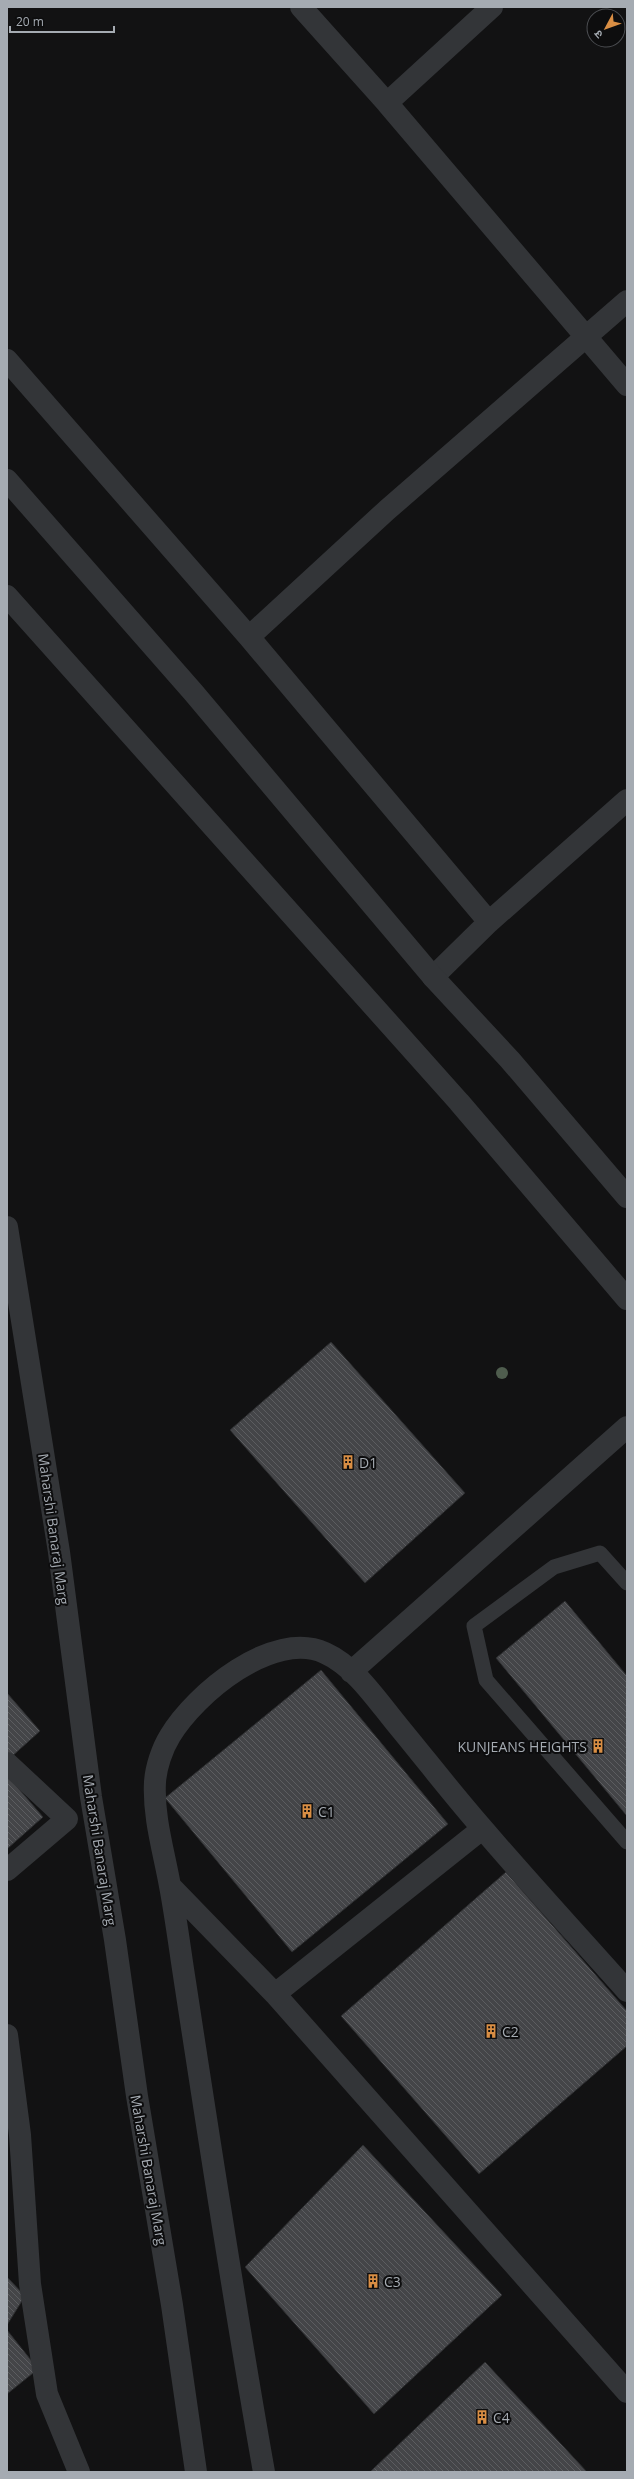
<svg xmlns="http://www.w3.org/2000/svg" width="634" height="2479" font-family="'Open Sans','Noto Sans Devanagari',sans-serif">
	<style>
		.building { fill: url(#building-back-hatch); stroke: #2c2d2f }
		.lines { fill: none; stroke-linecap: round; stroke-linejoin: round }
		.service { stroke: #333538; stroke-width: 15 }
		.minor { stroke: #333538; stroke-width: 22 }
		.tertiary { stroke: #333538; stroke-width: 22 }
		.tree { fill: #4f5d4e }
		.labels { text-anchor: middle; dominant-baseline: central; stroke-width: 4; stroke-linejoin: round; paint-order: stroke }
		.poi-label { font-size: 14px; fill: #a5abb2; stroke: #0d0d0e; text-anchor: start }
		.street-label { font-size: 14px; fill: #a5abb2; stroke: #0d0d0e }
	</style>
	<defs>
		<pattern id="building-back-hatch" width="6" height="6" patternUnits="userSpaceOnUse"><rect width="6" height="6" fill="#444548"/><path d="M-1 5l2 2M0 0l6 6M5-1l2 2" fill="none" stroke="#5c5d60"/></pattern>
	</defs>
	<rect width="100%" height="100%" fill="#121213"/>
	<path class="building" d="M331,1342L465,1493L365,1583L230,1430Z
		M565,1601L627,1676V1816L496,1658Z
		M321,1670L448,1824L292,1952L165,1798Z
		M7,1693L40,1731L9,1759L7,1757Z
		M7,1775L43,1817L7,1849Z
		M506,1872L627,2011V2046L479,2174L341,2016Z
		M363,2145L502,2295L374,2414L245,2267Z
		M7,2277L25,2296L7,2325Z
		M7,2330L38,2369L7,2394Z
		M485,2362L587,2472H370Z"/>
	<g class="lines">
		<path class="service" d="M627,1583L600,1553L554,1567L474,1626L486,1680L627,1842"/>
		<path class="minor" d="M301,7L387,103L627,385
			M387,103L492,7
			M7,360L249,637L489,922
			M249,637L387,510L627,301
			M433,977L489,922L627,800
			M7,1227L59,1552L91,1797L115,1940L137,2096L172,2305L196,2472
			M351,1672L627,1427
			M7,1763L67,1819L7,1870
			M171,1887L275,1994L627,2392
			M275,1994L482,1829
			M7,2035L20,2135L30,2284L47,2394L79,2472
			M264,2472C235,2309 210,2146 185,1982C180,1950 176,1918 170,1886C164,1852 153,1817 155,1782C156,1767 162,1749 170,1736C195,1694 273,1629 325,1653C356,1667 378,1702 399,1727C427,1761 454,1796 483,1829C530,1884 579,1937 627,1991"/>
		<path class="tertiary" d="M7,480L193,692L433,977L510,1060L627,1197
			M7,596L459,1102L627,1299"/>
	</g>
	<circle class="tree" cx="502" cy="1373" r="6"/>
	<defs>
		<symbol id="building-bare" viewBox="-9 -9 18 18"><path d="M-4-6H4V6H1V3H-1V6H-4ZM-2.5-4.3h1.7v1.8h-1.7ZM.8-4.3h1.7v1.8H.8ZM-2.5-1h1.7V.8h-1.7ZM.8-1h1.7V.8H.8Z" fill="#d98e44" stroke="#0d0d0e" stroke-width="2.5" paint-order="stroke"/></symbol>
	</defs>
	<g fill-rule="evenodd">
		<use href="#building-bare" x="338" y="1452" width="20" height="20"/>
		<use href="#building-bare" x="588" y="1736" width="20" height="20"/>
		<use href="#building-bare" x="297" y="1801" width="20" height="20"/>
		<use href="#building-bare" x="481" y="2021" width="20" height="20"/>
		<use href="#building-bare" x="363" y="2271" width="20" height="20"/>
		<use href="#building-bare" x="472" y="2407" width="20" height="20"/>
	</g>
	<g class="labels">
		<g class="poi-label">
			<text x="359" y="1462">D1</text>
			<text x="587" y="1746" text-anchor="end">KUNJEANS HEIGHTS</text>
			<text x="318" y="1811">C1</text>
			<text x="502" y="2031">C2</text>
			<text x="384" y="2281">C3</text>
			<text x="493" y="2417">C4</text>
		</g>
		<g class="street-label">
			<text transform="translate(54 1529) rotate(82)">Maharshi Banaraj Marg</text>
			<text transform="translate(100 1850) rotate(81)">Maharshi Banaraj Marg</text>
			<text transform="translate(149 2170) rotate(80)">Maharshi Banaraj Marg</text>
		</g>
	</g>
	<rect width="634" height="2479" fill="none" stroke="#a5abb2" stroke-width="16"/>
	<g transform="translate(606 28) rotate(229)"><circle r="19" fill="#0d0d0e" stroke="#4a4c50"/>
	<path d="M0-3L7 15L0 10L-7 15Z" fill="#d98e44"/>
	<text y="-6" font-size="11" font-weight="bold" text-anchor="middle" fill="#a5abb2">उ</text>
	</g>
	<path d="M10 26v6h104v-6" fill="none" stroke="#a5abb2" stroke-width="2"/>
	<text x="16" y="26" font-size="12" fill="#a5abb2" stroke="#0d0d0e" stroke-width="3" paint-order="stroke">20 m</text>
</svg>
